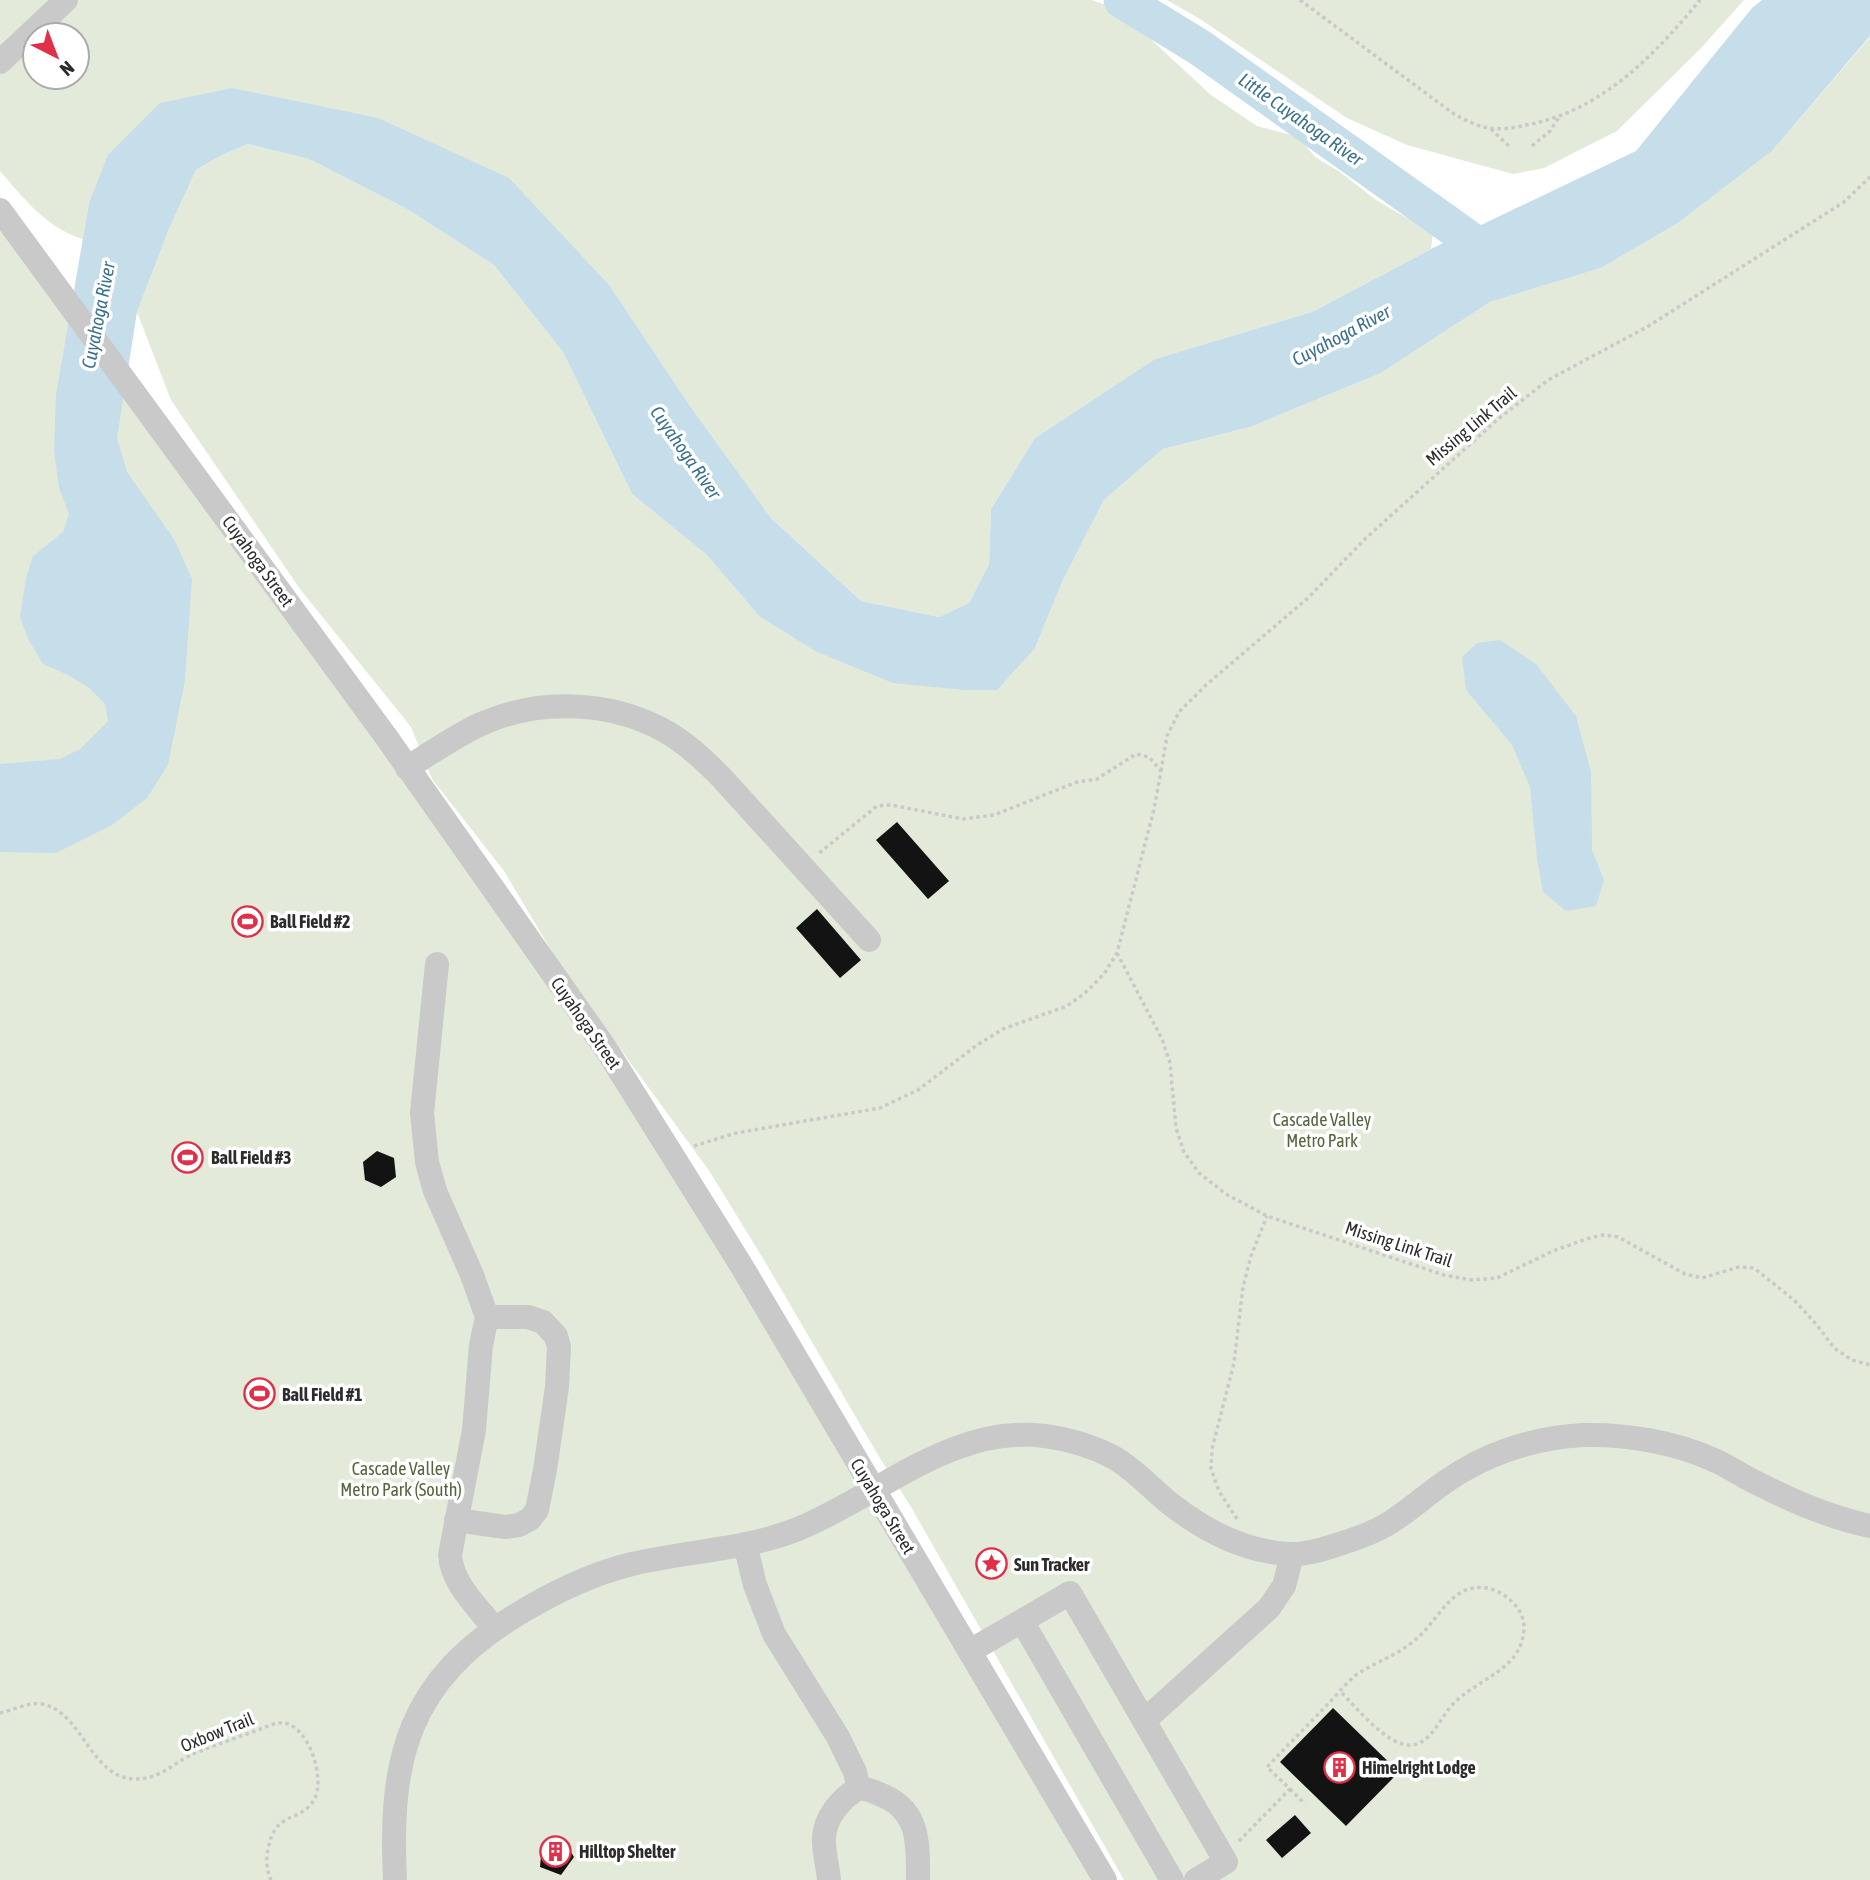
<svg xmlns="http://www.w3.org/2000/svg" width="1870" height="1880" font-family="'Asap Condensed',sans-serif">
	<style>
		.green { fill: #e3ead9; fill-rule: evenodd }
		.water { fill: #c5deea }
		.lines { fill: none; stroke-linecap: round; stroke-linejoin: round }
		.river { stroke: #c5deea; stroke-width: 37 }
		.building { fill: #131313 }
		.path { stroke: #c9c9c9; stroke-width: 3.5; stroke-dasharray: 3.5 3.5; stroke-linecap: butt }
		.minor { stroke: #c9c9c9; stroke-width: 24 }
		.labels { text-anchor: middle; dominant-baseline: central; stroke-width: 7; stroke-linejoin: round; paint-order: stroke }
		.street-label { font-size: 18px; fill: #2c2c2c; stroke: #fff }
		.poi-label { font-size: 18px; font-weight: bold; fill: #2c2c2c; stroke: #fff; text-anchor: start }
		.park-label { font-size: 18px; fill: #51663b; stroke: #fff }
		.water-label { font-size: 19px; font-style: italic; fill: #3c718b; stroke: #fff }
	</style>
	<rect width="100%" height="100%" fill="#fff"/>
	<path class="green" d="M0,0H1091L1118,9L1211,95L1257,126L1299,137L1315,157L1340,172L1376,200L1433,233L1431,249L1312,312L1155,359L1035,438L991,509L989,564L969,603L939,617L861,601L771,518L690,406L610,286L232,88L89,203L83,239C48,229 23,198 0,171ZM35,35H77V77H35Z
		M1167,0H1744L1702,47L1617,131L1544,168L1513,174L1407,145L1347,118L1203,21Z
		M1870,37V1880H1124L911,1507L878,1455L764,1260L710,1172L563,970L504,871L432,779L411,727L300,589L171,400L137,312L169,229L196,170L220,156L248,144L309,159L407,209L494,265L563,352L632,494L707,555L759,616L1035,648L1063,580L1104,500L1163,449L1250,427L1381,373L1490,302L1601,268L1678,223L1772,151Z
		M0,210L606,1049L1091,1880H0Z"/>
	<path class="water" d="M1762,0H1870V36L1772,151L1678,223L1601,268L1490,302L1381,373L1250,427L1163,449L1104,500L1063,580L1035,648L997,690H964L893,683L817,652L759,616L707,555L632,494L563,352L494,265L407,209L309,159L248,144L220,156L196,170L169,229L137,312L117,438L127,472L174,539L192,579L185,680L168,765L147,798L112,825L56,853L0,852V764L60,759L80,749L108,721L105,704L88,687L66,674L43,664L28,639L20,617L26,578L33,556L63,532L69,514L59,488L54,451L56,395L89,203L108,155L160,103L232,88L378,118L509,178L610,286L690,406L771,518L861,601L939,617L969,603L989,564L991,509L1035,438L1155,359L1312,312L1435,247L1636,151L1752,8Z
		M1500,640L1536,664L1576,716L1591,772L1592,850L1604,880L1596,906L1566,911L1543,892L1537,858L1530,787L1512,745L1466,690L1462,657L1477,643Z"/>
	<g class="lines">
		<path class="river" d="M1122,0L1199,47L1476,244"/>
	</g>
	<path class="building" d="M897,822L949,881L928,899L876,840Z
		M817,909L861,960L840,978L796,928Z
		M377,1151L394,1158L396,1177L381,1187L365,1180L363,1162Z
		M1333,1708L1399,1772L1346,1826L1280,1762Z
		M1295,1815L1311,1833L1282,1858L1266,1840Z
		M563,1839L574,1857L561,1875L540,1867L542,1844Z"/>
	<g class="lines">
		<path class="path" d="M1300,0L1454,114C1465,120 1476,126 1489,128C1501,130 1514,128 1526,125C1600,112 1654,56 1700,0
			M1491,129L1510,147
			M1532,146L1550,131L1559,117
			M1161,771L1167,736L1179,712L1206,685L1308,598L1366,538L1497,420L1548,380L1647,327L1844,202L1870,177
			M1117,953L1162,1039L1170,1063L1176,1128L1184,1152L1199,1173L1226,1194L1267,1216L1444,1275L1471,1280L1497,1278L1553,1251L1586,1239L1603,1235L1618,1237L1685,1274L1702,1278L1739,1267L1754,1268L1794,1300L1817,1325L1834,1348L1852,1360L1870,1365
			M694,1146L736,1133L880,1108L918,1090L977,1045L1003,1029L1067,1006L1085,993L1104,974L1117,953L1154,809L1161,771L1149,757L1136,754L1097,779L1077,782L994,815L963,819L891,805L877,806L818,854
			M1237,1519L1219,1491L1211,1469L1212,1449L1234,1363L1243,1287L1251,1256L1267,1216
			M0,1713C13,1710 28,1702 42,1704C83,1712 90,1778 135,1779C159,1780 173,1763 193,1754C219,1743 247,1735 273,1724C277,1724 280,1722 284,1723C309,1726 326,1780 314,1800C299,1824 276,1809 268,1849C266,1860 266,1869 271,1880
			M1290,1789L1305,1804
			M1239,1841L1290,1789L1267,1767C1287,1746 1307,1726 1326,1706C1336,1696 1345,1684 1356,1675C1375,1662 1398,1655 1415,1640C1433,1626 1443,1601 1464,1591C1478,1584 1496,1588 1508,1598C1518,1606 1525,1617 1524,1630C1521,1670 1479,1678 1454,1703C1441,1716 1431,1745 1410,1745C1387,1746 1356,1707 1340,1691"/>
		<path class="minor" d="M0,62L66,0
			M0,210L387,738L606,1049L741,1265L1105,1880
			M407,768C431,753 455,736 481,724C537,699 608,700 663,730C685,742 703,759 721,777L869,940
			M437,964L422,1113L427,1162L435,1191L472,1275L487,1317L481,1345L474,1430L450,1555C452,1584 477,1606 494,1628
			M456,1520L505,1527L519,1525L530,1519L537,1510L545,1470L557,1387L559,1347L556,1336L543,1322L528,1317H487
			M745,1544L755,1585L774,1634L838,1737L855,1772L859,1788
			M1022,1621L1172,1880
			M970,1651L1070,1593L1226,1862L1196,1880
			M1144,1721L1269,1608L1284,1586L1292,1555
			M395,1880C389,1757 408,1681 518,1614C554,1592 591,1574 632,1564C687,1551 745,1550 798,1529C879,1496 952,1424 1045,1436C1068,1439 1092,1446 1113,1457C1134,1469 1150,1487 1168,1502C1203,1530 1245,1552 1290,1554C1304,1555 1320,1550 1333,1546C1353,1540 1374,1533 1391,1522C1416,1506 1438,1484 1464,1470C1499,1449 1543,1437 1583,1435C1627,1434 1674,1442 1714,1460C1730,1467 1745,1478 1761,1485C1796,1503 1832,1518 1870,1526
			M829,1880C828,1867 824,1854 824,1841C823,1819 841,1798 859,1788C870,1789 877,1793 886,1797C920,1813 918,1846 918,1880"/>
	</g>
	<defs>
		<symbol id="stadium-ring" viewBox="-11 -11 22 22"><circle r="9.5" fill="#fff" stroke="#e12f47" stroke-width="1.5"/><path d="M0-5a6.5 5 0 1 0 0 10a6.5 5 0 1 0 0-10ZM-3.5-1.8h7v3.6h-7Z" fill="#e12f47"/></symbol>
		<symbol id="sight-ring" viewBox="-11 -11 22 22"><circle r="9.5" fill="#fff" stroke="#e12f47" stroke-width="1.5"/><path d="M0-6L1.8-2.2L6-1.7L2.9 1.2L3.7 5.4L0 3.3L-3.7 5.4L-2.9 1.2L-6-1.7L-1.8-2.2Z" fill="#e12f47"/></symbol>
		<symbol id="building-ring" viewBox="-11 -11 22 22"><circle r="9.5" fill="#fff" stroke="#e12f47" stroke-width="1.5"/><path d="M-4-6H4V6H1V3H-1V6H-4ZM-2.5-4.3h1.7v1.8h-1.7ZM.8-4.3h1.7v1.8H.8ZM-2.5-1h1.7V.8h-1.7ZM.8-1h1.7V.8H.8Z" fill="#e12f47"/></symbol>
	</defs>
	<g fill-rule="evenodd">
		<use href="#stadium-ring" x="230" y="904" width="35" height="35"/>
		<use href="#stadium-ring" x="170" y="1140" width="35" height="35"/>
		<use href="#stadium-ring" x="242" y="1376" width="35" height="35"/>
		<use href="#sight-ring" x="974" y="1546" width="35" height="35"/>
		<use href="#building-ring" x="1322" y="1750" width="35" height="35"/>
		<use href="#building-ring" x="538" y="1834" width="35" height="35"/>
	</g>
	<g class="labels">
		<g class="street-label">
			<text transform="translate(1471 426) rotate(-40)">Missing Link Trail</text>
			<text transform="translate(258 561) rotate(54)">Cuyahoga Street</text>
			<text transform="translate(586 1023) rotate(55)">Cuyahoga Street</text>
			<text transform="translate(1399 1244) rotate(18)">Missing Link Trail</text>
			<text transform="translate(883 1506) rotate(59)">Cuyahoga Street</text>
			<text transform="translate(217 1732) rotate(-22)">Oxbow Trail</text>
		</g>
		<g class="poi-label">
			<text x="270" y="921">Ball Field #2</text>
			<text x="211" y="1157">Ball Field #3</text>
			<text x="282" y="1394">Ball Field #1</text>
			<text x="1014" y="1564">Sun Tracker</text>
			<text x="1362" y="1767">Himelright Lodge</text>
			<text x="579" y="1851">Hilltop Shelter</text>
		</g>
		<g class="park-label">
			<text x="1322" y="1119">Cascade Valley<tspan x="1322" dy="21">Metro Park</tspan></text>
			<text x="401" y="1468">Cascade Valley<tspan x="401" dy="21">Metro Park (South)</tspan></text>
		</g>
		<g class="water-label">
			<text transform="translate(1301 119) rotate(35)">Little Cuyahoga River</text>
			<text transform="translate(98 315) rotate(-79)">Cuyahoga River</text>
			<text transform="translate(1341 335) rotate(-28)">Cuyahoga River</text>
			<text transform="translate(686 452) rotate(55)">Cuyahoga River</text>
		</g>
	</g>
	<g transform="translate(56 56) rotate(138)"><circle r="33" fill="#ffffff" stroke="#ababab" stroke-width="2"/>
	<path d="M0-5L12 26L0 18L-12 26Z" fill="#e12f47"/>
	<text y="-10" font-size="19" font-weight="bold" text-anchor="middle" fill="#2c2c2c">N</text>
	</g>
</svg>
